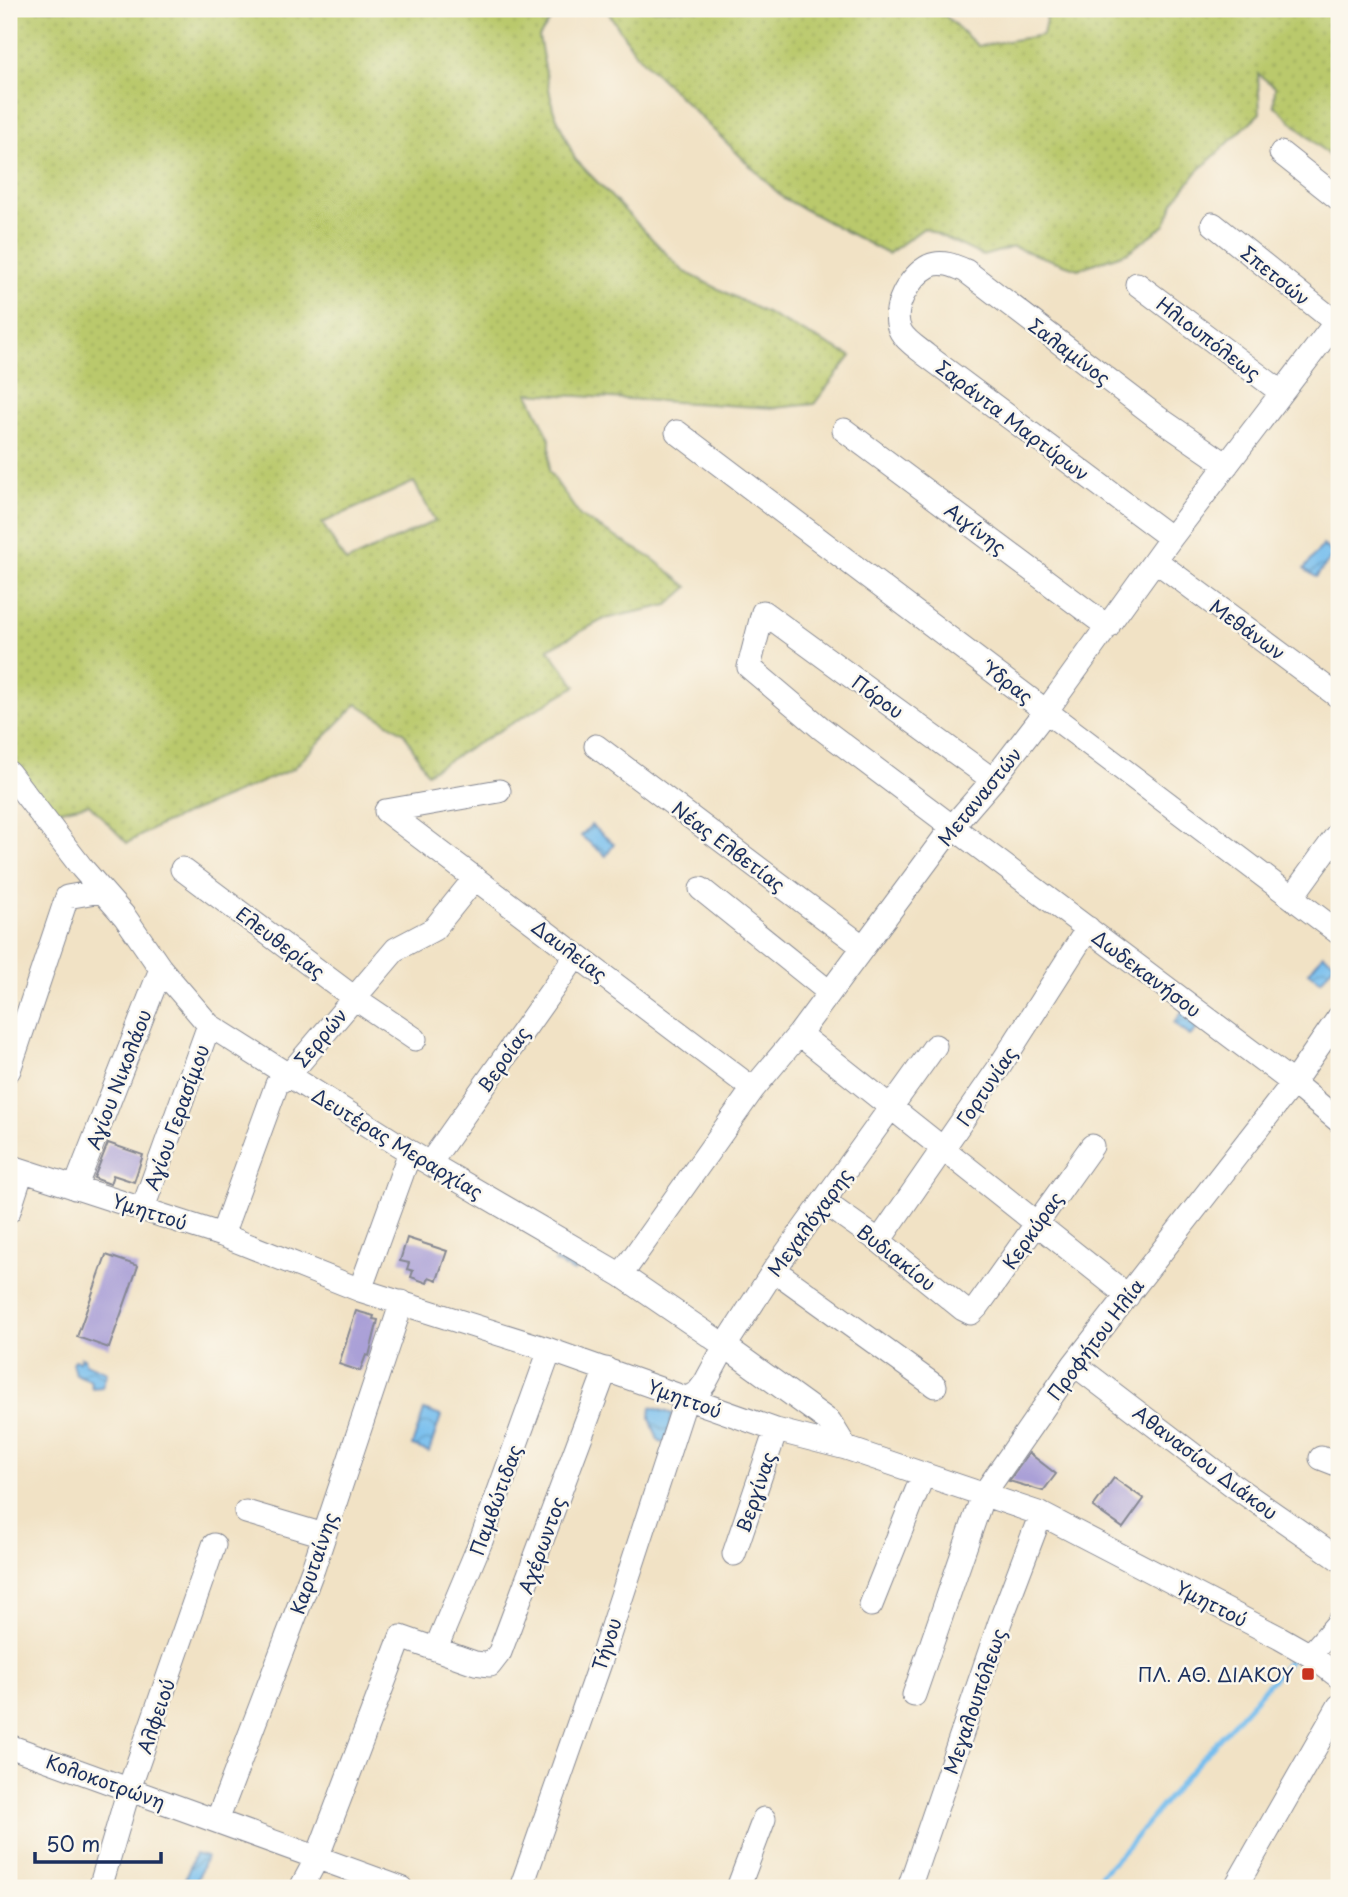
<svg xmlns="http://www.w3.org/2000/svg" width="1348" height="1897" font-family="'Playpen Sans',sans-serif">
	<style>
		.grass { fill: url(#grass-dots); stroke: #6a7c65; stroke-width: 2; fill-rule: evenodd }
		.water { fill: url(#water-waves); stroke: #4876a6; stroke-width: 2 }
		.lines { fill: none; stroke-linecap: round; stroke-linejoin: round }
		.stream { stroke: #76beee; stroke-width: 5 }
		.building { fill: #aaa0d7 }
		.minor-casing { stroke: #868892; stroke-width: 25 }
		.minor { stroke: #fff; stroke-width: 23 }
		.poi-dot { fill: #c8321e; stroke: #fbf7ec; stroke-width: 2.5 }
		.labels { text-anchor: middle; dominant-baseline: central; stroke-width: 5; stroke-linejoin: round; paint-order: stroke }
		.street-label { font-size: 19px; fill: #1b2f5e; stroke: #fbf7ec }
		.poi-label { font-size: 19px; fill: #1b2f5e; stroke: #fbf7ec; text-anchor: end }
	</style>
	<defs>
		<pattern id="grass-dots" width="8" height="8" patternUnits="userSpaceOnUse" patternTransform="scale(1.75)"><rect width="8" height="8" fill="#bac96c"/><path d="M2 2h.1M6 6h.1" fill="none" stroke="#9fad60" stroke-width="1.8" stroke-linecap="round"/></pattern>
		<pattern id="water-waves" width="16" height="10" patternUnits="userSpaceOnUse" patternTransform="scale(1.75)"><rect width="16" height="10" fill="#76beee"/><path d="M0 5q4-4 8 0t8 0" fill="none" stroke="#609bc4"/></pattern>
	</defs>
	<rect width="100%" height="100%" fill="#fbf7ec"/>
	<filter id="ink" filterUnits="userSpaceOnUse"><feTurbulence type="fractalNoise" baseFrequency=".0143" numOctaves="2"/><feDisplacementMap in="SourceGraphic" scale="14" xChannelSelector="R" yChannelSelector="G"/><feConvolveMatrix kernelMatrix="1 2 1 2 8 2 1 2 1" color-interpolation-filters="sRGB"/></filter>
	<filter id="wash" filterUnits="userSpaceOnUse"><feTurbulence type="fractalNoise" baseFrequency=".00686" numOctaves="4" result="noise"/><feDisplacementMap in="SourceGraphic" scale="28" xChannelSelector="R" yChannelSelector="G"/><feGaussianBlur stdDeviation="1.57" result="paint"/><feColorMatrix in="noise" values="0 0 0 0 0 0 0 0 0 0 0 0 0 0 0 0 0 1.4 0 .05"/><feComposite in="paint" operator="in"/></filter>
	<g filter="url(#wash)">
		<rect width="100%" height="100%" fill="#f1e2c5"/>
		<path class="grass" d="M9,9H558L539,37L553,109L575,159L683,271L851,356L814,404L774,408L528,393L550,439L549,471L580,516L653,559L688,587L668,605L604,619L548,649L576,686L427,773L404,733L357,704L293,769L158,826L127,843L89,804L51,812L9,756ZM414,482L435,521L346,562L322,523Z
			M606,9H938L978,46L1043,35L1048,9H1339V165L1274,105L1275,87L1258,74L1260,113L1198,171L1175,200L1165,225L1128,252L1078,269L1013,247L983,256L924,228L888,254L783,198L636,54Z"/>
		<path class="water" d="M1323,545L1334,554L1316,577L1304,569Z
			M591,825L614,844L606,856L581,836Z
			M1323,954L1335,962L1321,981L1309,972Z
			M1183,1011L1200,1026L1190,1036L1174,1023Z
			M560,1251L580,1260L574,1272L555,1262Z
			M81,1357L84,1358L85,1363L107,1372L102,1387L92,1388L90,1380L75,1374L72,1363L74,1360L79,1361Z
			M651,1407L673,1414L665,1443L658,1440L650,1418Z
			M424,1410L441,1416L429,1452L412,1446Z
			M195,1854L206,1857L196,1883L185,1879Z"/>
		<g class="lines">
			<path class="stream" d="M1089,1888L1131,1843L1186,1776L1293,1657"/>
		</g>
		<g id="blocks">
			<path class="building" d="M108,1143L143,1155L134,1182L113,1175L110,1184L94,1178Z
				M407,1238L447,1251L437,1280L429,1277L427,1283L411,1277L413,1271L407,1269L409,1263L400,1261Z
				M106,1255L138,1266L109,1348L77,1337Z
				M356,1311L374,1316L373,1319L378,1320L369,1356L366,1355L360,1371L339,1364Z
				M1029,1453L1056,1474L1043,1491L1009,1481Z
				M1114,1478L1144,1499L1123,1528L1093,1507Z"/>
		</g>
	</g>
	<g filter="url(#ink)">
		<use href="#blocks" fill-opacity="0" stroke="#868892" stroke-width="2"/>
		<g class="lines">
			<defs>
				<path id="minor" d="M1281,153L1339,199
					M1213,224L1339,325
					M1137,284L1281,392
					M844,430L1108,627
					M677,432L1339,933
					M1171,538L926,355C919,349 906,341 901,332C889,311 909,276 929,266C942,260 955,266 966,271L1157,417L1227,465
					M1156,561L1339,697
					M596,746L862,946
					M9,773L82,868L125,917L161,969L209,1025L410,1152L621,1275L725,1346L830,1422L846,1448
					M993,780L763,612L749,667L821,728L1293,1083L1339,1121
					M386,811L753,1089
					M386,811L499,791
					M182,869L353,997L415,1039
					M701,889L829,992
					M1292,897L1339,832
					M799,1034L1128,1296
					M9,1070L67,897L101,891
					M430,1163L576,956
					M9,1166L222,1235L360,1290L550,1350L776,1430L846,1448L1041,1514L1280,1638L1310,1655L1339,1677
					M75,1188L161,969
					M824,1202L879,1241L963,1309L971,1313L978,1306L1092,1146
					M143,1208L209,1025
					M9,1211L22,1171
					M222,1235L277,1084L288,1076L396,949L434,929L475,878
					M879,1241L998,1069L1088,928
					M774,1270L935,1386
					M621,1275L753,1089L799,1034L953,826L993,780L1047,710L1171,538L1339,318
					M360,1290L410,1152
					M1074,1364L1234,1486L1339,1559
					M1321,1458L1339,1465
					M246,1512L324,1535
					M734,1554L776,1430
					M871,1605L923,1475
					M436,1648L481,1541L550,1350
					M1310,1655L1339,1622
					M914,1695L983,1495L1074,1364L1293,1083L1339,1017
					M9,1746L401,1888
					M217,1821L313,1569L402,1302
					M100,1888L129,1789L214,1545
					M301,1888L317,1858L401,1637L475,1663L490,1665L500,1652L606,1369
					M521,1888L601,1660L686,1399L698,1392L705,1383L725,1346L774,1270L935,1046
					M738,1888L764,1819
					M909,1888L1000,1622L1041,1514
					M1235,1888L1339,1706"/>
			</defs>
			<use href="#minor" class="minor-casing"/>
			<use href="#minor" class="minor"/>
		</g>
	</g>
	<rect class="poi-dot" x="1301" y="1667" width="14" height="14" rx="3.5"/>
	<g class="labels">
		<g class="street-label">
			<text transform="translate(1276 275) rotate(39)">Σπετσών</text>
			<text transform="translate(1209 338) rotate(37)">Ηλιουπόλεως</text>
			<text transform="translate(1070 351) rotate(37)">Σαλαμίνος</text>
			<text transform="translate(1013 420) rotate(37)">Σαράντα Μαρτύρων</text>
			<text transform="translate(976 528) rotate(37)">Αιγίνης</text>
			<text transform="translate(1248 629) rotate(36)">Μεθάνων</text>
			<text transform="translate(1009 682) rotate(37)">Ύδρας</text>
			<text transform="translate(878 696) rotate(36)">Πόρου</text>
			<text transform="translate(979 796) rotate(-51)">Μεταναστών</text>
			<text transform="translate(729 846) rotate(37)">Νέας Ελβετίας</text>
			<text transform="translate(281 942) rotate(37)">Ελευθερίας</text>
			<text transform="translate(570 950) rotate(37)">Δαυλείας</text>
			<text transform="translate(1147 973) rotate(37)">Δωδεκανήσου</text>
			<text transform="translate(320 1037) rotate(-50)">Σερρών</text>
			<text transform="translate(503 1059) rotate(-55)">Βεροίας</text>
			<text transform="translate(118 1079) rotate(-69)">Αγίου Νικολάου</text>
			<text transform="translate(986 1086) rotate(-56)">Γορτυνίας</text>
			<text transform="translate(176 1117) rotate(-70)">Αγίου Γερασίμου</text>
			<text transform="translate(398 1143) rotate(31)">Δευτέρας Μεραρχίας</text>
			<text transform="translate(150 1211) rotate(18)">Υμηττού</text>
			<text transform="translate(809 1222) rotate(-54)">Μεγαλόχαρης</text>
			<text transform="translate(1032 1230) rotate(-55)">Κερκύρας</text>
			<text transform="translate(897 1257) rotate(38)">Βυδιακίου</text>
			<text transform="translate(1095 1339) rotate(-53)">Προφήτου Ηλία</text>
			<text transform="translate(685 1398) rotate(20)">Υμηττού</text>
			<text transform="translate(1206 1462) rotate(37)">Αθανασίου Διάκου</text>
			<text transform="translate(755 1492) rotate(-71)">Βεργίνας</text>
			<text transform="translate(495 1500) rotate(-70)">Παμβώτιδας</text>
			<text transform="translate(541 1545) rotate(-70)">Αχέρωντος</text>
			<text transform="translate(313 1563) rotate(-71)">Καρυταίνης</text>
			<text transform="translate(1212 1603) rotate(27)">Υμηττού</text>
			<text transform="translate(606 1644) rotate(-72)">Τήνου</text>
			<text transform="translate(974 1701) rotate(-71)">Μεγαλουπόλεως</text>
			<text transform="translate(155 1716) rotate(-71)">Αλφειού</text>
			<text transform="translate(106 1781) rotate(20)">Κολοκοτρώνη</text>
		</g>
		<g class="poi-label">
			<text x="1294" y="1674">ΠΛ. ΑΘ. ΔΙΑΚΟΥ</text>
		</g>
	</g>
	<rect width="1348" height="1897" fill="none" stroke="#fbf7ec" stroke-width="35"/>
	<path d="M35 1852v10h126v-10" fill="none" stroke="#1b2f5e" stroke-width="3.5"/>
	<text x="46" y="1852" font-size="21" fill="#1b2f5e" stroke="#fbf7ec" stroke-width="5" paint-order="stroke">50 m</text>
</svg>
